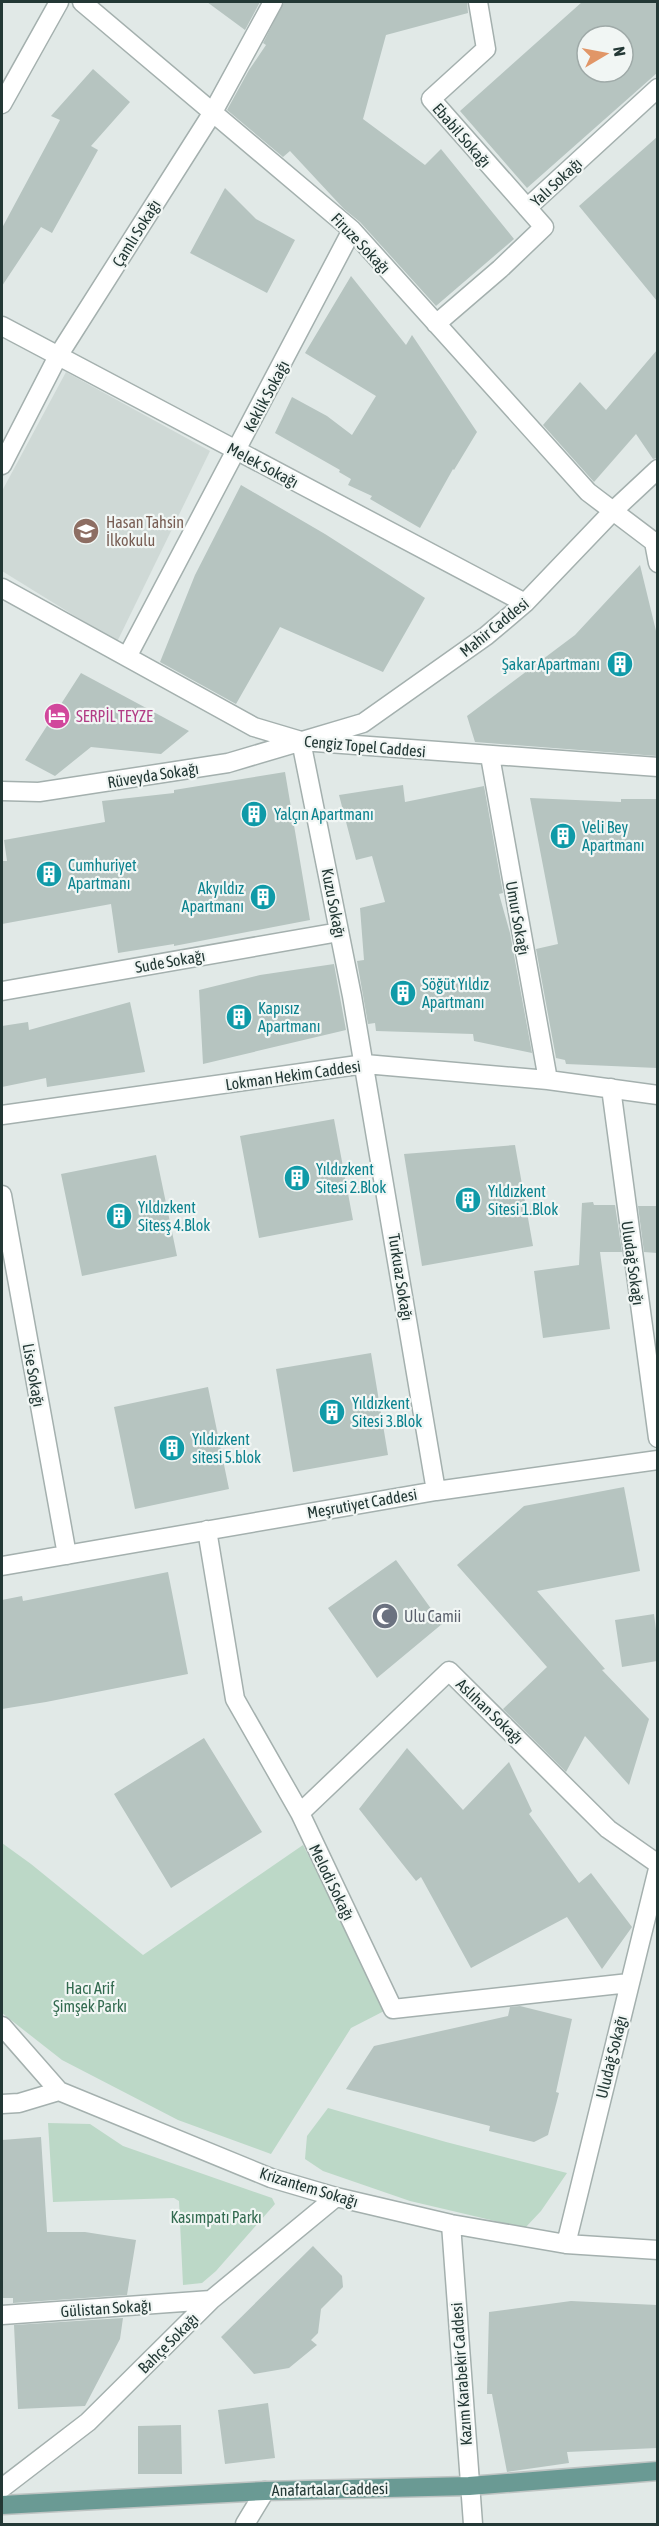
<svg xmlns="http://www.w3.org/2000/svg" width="659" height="2526" font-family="'Asap Condensed',sans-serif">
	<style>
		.built { fill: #cfd9d6 }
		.green { fill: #bcd8c7 }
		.building { fill: #b6c4c0; fill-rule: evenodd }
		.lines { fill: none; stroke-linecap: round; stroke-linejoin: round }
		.minor-casing { stroke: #a4b0ae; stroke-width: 21 }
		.major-casing { stroke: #bdc3c2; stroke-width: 21 }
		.minor { stroke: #fff; stroke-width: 18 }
		.major { stroke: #6a9a94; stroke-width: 18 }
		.labels { text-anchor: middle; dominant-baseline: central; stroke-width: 4.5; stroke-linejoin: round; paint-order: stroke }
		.street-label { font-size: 16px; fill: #233835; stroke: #f1f6f4 }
		.education-label { font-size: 16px; fill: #785e54; stroke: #f1f6f4; text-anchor: start }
		.culture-label { font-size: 16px; fill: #0d838f; stroke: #f1f6f4; text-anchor: start }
		.hotel-label { font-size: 16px; fill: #b23c85; stroke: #f1f6f4; text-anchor: start }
		.worship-label { font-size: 16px; fill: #5b616d; stroke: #f1f6f4; text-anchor: start }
		.park-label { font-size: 16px; fill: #326a4f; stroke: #f1f6f4 }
	</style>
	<rect width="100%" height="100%" fill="#e1e9e7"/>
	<path class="built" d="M66,372L210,451L117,642L2,571V491Z"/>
	<path class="green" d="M2,1843L31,1864L143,1955L303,1845L388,2009L351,2028L271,2154L178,2120L62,2060L2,2013Z
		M328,2108L446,2142L567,2173L541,2211L525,2228L410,2201L323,2171L305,2159L307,2136Z
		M48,2123L90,2124L123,2146L272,2198L275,2204L216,2271L202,2283L183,2285L179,2201L174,2198L53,2202Z"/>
	<path class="building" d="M207,2H260L245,30Z
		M284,2H467L468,13L386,35L363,119L425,165L441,149L514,239L436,306L360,222L344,209L290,151L283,157L227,110L249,70L266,45L263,43Z
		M582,2H657V73L527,188L460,111ZM587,36H623V72H587Z
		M93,69L130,102L91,146L98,150L52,233L41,227L2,286V228L60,120L51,116Z
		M657,137V301L579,206Z
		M225,188L256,219L295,240L267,293L190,253Z
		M351,276L406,345L412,335L477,432L454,470L453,469L420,528L370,499L372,496L348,485L351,479L339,472L340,470L275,433L292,397L327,416L352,435L376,396L305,353Z
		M657,350V458L653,459L636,434L594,482L543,425L580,382L606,410Z
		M241,485L325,534L425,598L383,672L280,627L236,704L160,662L195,575Z
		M640,565L657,635V756L475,742L467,716L575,635Z
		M81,673L189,731L161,754L91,747L55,776L25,760Z
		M285,772L310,920L174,946V944L118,953L111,904L2,924V861H7L4,840L105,822L102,801L174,793V790Z
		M403,785L405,802L484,786L503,893L499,894L510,933L532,1053L474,1041L473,1034L376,1031L375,1023L368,1024L357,961L364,960L360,908L385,902L372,856L356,860L339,795Z
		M530,798L621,802V799H657V1068L566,1064L565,1060L556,1058L536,949L558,944Z
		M334,964L346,1030L203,1064L199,990L260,975Z
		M130,1002L145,1072L47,1087L46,1078L2,1087V1026L28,1022L29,1030Z
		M334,1119L353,1220L259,1238L240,1136Z
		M515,1145L533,1246L422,1266L404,1154Z
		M156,1155L177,1256L82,1276L61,1174Z
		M593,1202L594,1205H615L622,1252H600L610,1329L543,1338L534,1271L579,1265L582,1203Z
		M638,1206H657V1253L644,1252Z
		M371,1353L388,1455L293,1472L276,1369Z
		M208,1387L229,1489L135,1509L114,1407Z
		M624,1487L640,1571L537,1591L605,1669L602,1670L649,1719L629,1785L585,1736L566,1772L503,1709L547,1667L457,1565L524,1506Z
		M396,1560L442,1624L377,1678L328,1608Z
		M168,1572L188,1674L46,1702L2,1709V1600L22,1596L23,1601Z
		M654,1614L657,1638V1661L622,1667L615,1620Z
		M204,1738L262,1832L171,1888L114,1794Z
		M407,1748L463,1810L509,1762L532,1811L529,1814L579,1883L591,1873L632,1927L602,1969L567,1917L471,1968L421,1877L416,1881L359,1809Z
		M520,2006L572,2019L556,2092L559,2093L548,2135L534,2142L489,2131L490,2126L346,2089L374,2046L508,2016L510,2007Z
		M41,2137L47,2232H85L136,2240L127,2295L13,2303V2298H2V2140Z
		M313,2246L342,2276L343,2287L321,2309L318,2333L311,2340L317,2345L289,2368L254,2374L221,2337Z
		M571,2301L657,2305V2448L567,2452L569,2463L507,2472L492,2394H487L489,2312Z
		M123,2318L120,2339L85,2406L18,2409L14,2325Z
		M268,2403L275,2458L225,2464L218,2410Z
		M181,2425L182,2474H138V2426Z"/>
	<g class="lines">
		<defs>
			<path id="minor" d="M82,2L352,230L588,492L654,542L658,563
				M2,104L59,2
				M527,208L658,88
				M436,324L500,269L544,227L431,99L486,49L478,2
				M2,326L525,603
				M2,465L58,356L213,112L273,2
				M2,588L254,727L301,741L658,767
				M127,657L352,230
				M301,741L352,996L436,1491
				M490,756L548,1080
				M2,791L39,792L228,763L363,723L486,636L525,603L614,510L658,469
				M2,991L339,932
				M611,1088L658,1438
				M2,1115L365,1064L548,1080L658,1095
				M2,1195L67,1555
				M207,1530L235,1699L300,1813L393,2009L629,1983
				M2,1566L436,1491L658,1460
				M300,1813L449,1671L608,1829L658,1864
				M2,2026L59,2091L271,2178L336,2197L451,2224L566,2244L658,2250
				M2,2104L19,2103L59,2091
				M451,2224L473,2524
				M566,2244L658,1869
				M2,2315L211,2300
				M2,2488L88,2422L211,2300L336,2197
				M245,2524L265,2491"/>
			<path id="major" d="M2,2505L265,2491L469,2486L658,2471"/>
		</defs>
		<use href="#minor" class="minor-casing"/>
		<use href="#major" class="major-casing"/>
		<use href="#minor" class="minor"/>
		<use href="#major" class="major"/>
	</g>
	<defs>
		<symbol id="school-disc" viewBox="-11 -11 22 22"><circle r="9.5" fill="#8d6e63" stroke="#f1f6f4"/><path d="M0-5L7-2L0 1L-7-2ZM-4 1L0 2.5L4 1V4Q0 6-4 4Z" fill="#fff"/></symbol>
		<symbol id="building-disc" viewBox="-11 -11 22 22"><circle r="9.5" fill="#0f9aa8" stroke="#f1f6f4"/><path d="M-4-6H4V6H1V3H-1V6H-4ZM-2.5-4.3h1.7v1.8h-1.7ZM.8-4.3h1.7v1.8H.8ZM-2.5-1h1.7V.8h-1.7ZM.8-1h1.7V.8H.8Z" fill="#fff"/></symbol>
		<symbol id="hotel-disc" viewBox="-11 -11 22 22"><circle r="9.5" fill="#d1479c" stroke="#f1f6f4"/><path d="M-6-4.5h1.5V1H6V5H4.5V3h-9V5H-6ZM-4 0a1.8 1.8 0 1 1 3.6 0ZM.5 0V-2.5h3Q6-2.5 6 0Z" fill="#fff"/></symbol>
		<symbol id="mosque-disc" viewBox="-11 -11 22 22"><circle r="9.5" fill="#6b7280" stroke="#f1f6f4"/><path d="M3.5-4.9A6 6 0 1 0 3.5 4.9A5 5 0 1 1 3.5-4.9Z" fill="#fff"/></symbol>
	</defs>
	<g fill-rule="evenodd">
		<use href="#school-disc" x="71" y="516" width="30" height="30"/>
		<use href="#building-disc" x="605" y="649" width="30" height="30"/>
		<use href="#hotel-disc" x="42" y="701" width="30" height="30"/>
		<use href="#building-disc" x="239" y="799" width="30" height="30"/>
		<use href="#building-disc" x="548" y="821" width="30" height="30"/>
		<use href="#building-disc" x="34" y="859" width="30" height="30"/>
		<use href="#building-disc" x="248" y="882" width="30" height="30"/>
		<use href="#building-disc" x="388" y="978" width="30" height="30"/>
		<use href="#building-disc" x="224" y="1002" width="30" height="30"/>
		<use href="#building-disc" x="282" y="1163" width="30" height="30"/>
		<use href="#building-disc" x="453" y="1185" width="30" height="30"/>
		<use href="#building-disc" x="104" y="1201" width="30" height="30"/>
		<use href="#building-disc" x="317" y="1397" width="30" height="30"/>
		<use href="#building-disc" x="157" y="1433" width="30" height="30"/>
		<use href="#mosque-disc" x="370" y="1601" width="30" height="30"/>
	</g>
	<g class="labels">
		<g class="street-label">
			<text transform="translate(462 135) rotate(49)">Ebabil Sokağı</text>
			<text transform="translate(556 182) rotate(-43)">Yalı Sokağı</text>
			<text transform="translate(136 233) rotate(-58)">Çamlı Sokağı</text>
			<text transform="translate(361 243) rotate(46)">Firuze Sokağı</text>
			<text transform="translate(266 396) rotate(-62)">Keklik Sokağı</text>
			<text transform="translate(263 465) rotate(28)">Melek Sokağı</text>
			<text transform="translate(494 627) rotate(-39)">Mahir Caddesi</text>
			<text transform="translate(365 746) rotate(5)">Cengiz Topel Caddesi</text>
			<text transform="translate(153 775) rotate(-9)">Rüveyda Sokağı</text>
			<text transform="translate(334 903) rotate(79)">Kuzu Sokağı</text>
			<text transform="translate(518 918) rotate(80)">Umur Sokağı</text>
			<text transform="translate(170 961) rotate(-10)">Sude Sokağı</text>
			<text transform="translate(293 1075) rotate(-8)">Lokman Hekim Caddesi</text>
			<text transform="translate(633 1263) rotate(82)">Uludağ Sokağı</text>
			<text transform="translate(401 1277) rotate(81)">Turkuaz Sokağı</text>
			<text transform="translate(34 1375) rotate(80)">Lise Sokağı</text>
			<text transform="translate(362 1503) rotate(-10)">Meşrutiyet Caddesi</text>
			<text transform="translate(490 1711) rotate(44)">Aslıhan Sokağı</text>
			<text transform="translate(332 1882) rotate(64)">Melodi Sokağı</text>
			<text transform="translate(611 2057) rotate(-76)">Uludağ Sokağı</text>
			<text transform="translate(309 2187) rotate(17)">Krizantem Sokağı</text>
			<text transform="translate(106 2308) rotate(-4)">Gülistan Sokağı</text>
			<text transform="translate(168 2343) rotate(-45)">Bahçe Sokağı</text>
			<text transform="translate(461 2374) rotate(-94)">Kazım Karabekir Caddesi</text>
			<text transform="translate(330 2489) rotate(-1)">Anafartalar Caddesi</text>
		</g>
		<g class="education-label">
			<text x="106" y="522">Hasan Tahsin<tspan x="106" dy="18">İlkokulu</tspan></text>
		</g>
		<g class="culture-label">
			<text x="600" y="664" text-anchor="end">Şakar Apartmanı</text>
			<text x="274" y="814">Yalçın Apartmanı</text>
			<text x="582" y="827">Veli Bey<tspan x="582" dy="18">Apartmanı</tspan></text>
			<text x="68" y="865">Cumhuriyet<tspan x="68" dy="18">Apartmanı</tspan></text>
			<text x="244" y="888" text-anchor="end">Akyıldız<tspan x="244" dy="18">Apartmanı</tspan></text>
			<text x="422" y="984">Söğüt Yıldız<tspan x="422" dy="18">Apartmanı</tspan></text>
			<text x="258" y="1008">Kapısız<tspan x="258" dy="18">Apartmanı</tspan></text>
			<text x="316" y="1169">Yıldızkent<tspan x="316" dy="18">Sitesi 2.Blok</tspan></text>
			<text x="488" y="1191">Yıldızkent<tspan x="488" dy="18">Sitesi 1.Blok</tspan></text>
			<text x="138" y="1207">Yıldızkent<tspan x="138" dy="18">Sitesş 4.Blok</tspan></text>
			<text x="352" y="1403">Yıldızkent<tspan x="352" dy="18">Sitesi 3.Blok</tspan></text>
			<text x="192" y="1439">Yıldızkent<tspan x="192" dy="18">sitesi 5.blok</tspan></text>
		</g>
		<g class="hotel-label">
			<text x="76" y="716">SERPİL TEYZE</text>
		</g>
		<g class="worship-label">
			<text x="404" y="1616">Ulu Camii</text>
		</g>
		<g class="park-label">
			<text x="90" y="1988">Hacı Arif<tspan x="90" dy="18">Şimşek Parkı</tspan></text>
			<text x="216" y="2217">Kasımpatı Parkı</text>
		</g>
	</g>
	<rect width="659" height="2526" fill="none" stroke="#233835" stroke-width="6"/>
	<g transform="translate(605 54) rotate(80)"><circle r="28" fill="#f1f6f4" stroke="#9faaa8" stroke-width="1.5"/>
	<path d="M0-4.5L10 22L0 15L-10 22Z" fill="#e19667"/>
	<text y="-9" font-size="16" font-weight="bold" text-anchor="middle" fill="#233835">N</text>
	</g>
</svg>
